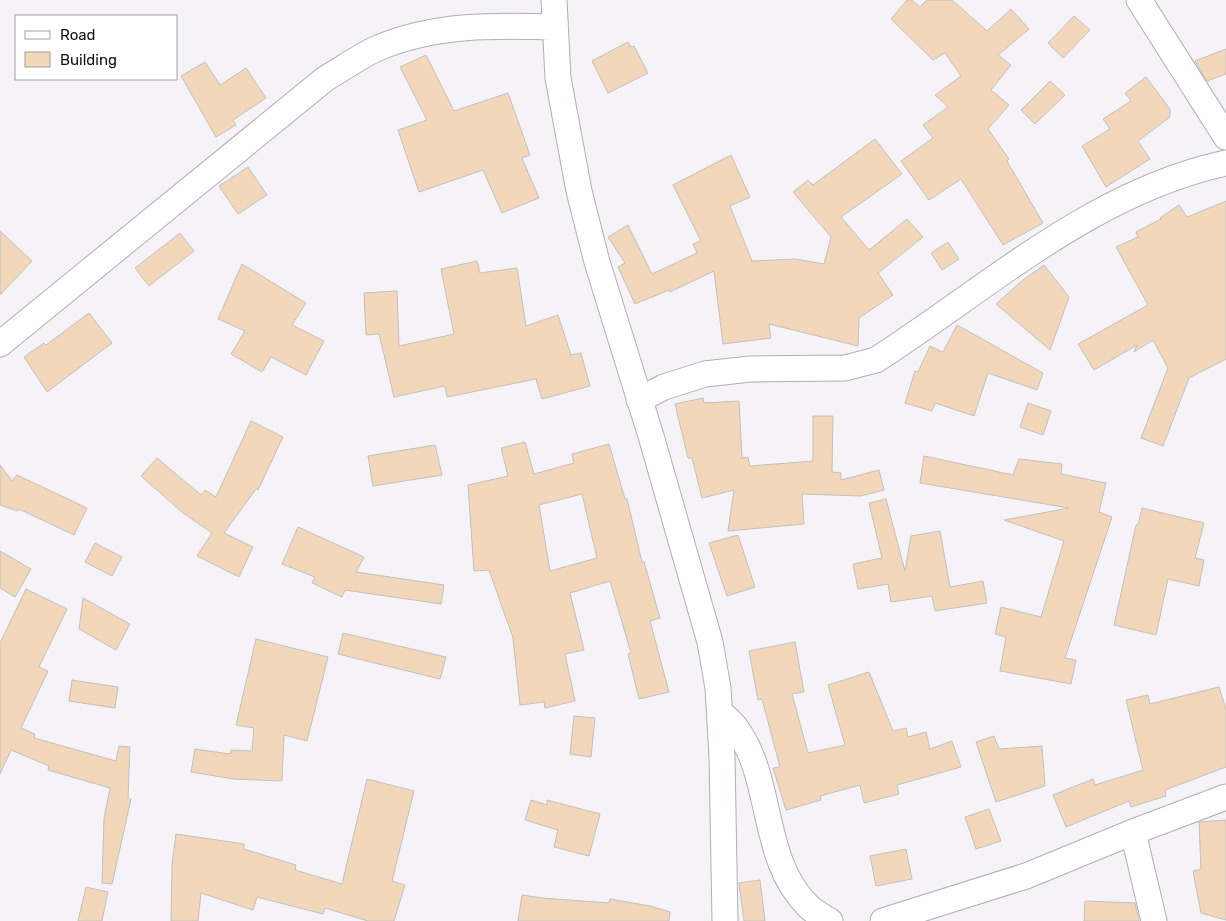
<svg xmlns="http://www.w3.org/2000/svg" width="1226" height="921" font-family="Rubik,sans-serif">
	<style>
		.building { fill: #f2d7bb; stroke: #c4c0bc; fill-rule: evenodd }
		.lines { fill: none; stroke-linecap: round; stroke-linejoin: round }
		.street-casing { stroke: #b1aeb3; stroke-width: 27 }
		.street { stroke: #fff; stroke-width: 25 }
	</style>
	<rect width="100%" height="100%" fill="#f6f3f8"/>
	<path class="building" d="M907,0H912L920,7L927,0H952L987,31L1011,9L1029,29L998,55L1011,65L991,90L1009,105L988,129L1009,159L1007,161L1043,223L1003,245L961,179L929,200L901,161L933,138L923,125L948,107L935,95L961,76L945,53L933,60L891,19Z
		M1074,16L1090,30L1063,58L1048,43Z
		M628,42L631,47L634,46L648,73L608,93L592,61Z
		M1226,49V74L1207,81L1195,61Z
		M426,55L454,111L508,93L530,155L522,158L539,198L502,213L483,170L419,192L398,130L427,120L400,67Z
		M205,62L220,85L246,68L266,98L233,120L236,125L216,137L181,76Z
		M1146,77L1170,109V117L1138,141L1150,159L1106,187L1082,146L1110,129L1103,119L1131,101L1125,93Z
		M1050,81L1065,95L1035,124L1021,110Z
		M875,139L902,174L841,217L869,250L907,219L923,237L878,273L893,295L859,318L858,346L769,324L771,338L723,344L714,271L670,292L669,290L635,304L618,267L625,263L608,237L628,225L652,274L697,253L693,244L701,241L673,185L731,155L750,197L730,206L752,261L795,259L824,264L831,237L793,192L808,180L813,185Z
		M248,167L267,195L238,214L219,186Z
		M1226,201V359L1189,378L1163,446L1141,438L1168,368L1153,340L1134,352L1137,345L1094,370L1078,344L1148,305L1116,247L1138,237L1136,232L1161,219L1160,218L1179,205L1187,217Z
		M0,231L32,261L0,295Z
		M180,233L194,251L149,286L135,268Z
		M948,242L959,259L942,270L931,253Z
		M477,261L480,273L517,268L526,326L558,315L571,355L581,353L590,386L542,399L536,379L447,397L445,386L394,397L379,334L366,335L364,293L397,291L399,346L454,334L441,269Z
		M242,264L306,303L292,325L324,341L306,375L271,357L262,372L231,354L245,331L218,319Z
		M1044,265L1069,297L1050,350L996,304L1023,280Z
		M89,313L112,343L47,392L24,357L44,343L46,345Z
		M957,325L1043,373L1037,390L988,373L974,416L935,403L932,411L905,403L915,371L918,372L930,346L943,352Z
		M703,398L704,403L739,401L742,458L748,457L750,466L813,461V416H833L832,472L841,473V480L879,470L884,490L861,496L802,494L804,524L728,531L734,490L702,498L692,458H688L675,404Z
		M1028,403L1051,411L1043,435L1020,427Z
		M251,421L283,437L258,490L256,489L224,533L253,547L239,577L197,556L212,533L183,513L141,476L157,458L201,495L205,490L216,497Z
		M525,442L534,474L574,463L572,454L609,444L625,499H627L642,562H644L660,618L650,621L669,692L639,699L628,654L631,653L610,581L570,593L584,650L565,654L575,701L545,708L544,702L520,705L513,638L489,570L474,571L468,485L508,476L501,448ZM582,494L597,558L550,571L539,505Z
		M435,445L442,475L373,486L368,456Z
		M924,456L1013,475L1019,459L1062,464L1061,474L1106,483L1099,512L1112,517L1065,658L1076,660L1071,684L1000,671L1006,637L995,634L1001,607L1041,617L1064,541L1004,520L1069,508L920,483Z
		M0,465L12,481L17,475L87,508L74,535L19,509L18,511L0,505Z
		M886,499L905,571L911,536L940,531L950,587L983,581L987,603L935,611L932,596L891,602L888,584L858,589L853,564L882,558L869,503Z
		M1142,508L1204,523L1195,558L1204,560L1199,586L1168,579L1156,635L1114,625L1136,525H1138Z
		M298,527L364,557L356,572L444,585L441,604L345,590L342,597L312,583L315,577L282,564Z
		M738,535L755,587L727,596L709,543Z
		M95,543L122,557L112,576L85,562Z
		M0,551L31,569L15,597L0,588Z
		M26,589L67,609L39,667L48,671L21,728L35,734L34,738L116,761L119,746L130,747L128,798L131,799L112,884L102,883L104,818L110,788L48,770L49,766L11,750L0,774V643Z
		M83,598L130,624L116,650L79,629Z
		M343,633L446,657L440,679L338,654Z
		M256,639L328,657L307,741L284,735L282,781L234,779L191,772L195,749L230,754L231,750L252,751L254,728L236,725Z
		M795,642L804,692L792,694L808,753L845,745L828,685L869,672L893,731L906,728L908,737L926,732L930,749L952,741L961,767L897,785L899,794L864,803L860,785L820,796L821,800L786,810L773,768L780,767L762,699L758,700L749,651Z
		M72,680L118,687L115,708L69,701Z
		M1219,687L1226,709V767L1165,790L1166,796L1131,807L1129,801L1066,827L1053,795L1093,779L1095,785L1143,770L1126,700L1148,695L1150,704Z
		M574,716L595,718L591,757L570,754Z
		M994,736L999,749L1042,746L1045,786L996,802L976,742Z
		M367,779L414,791L392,881L405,885L394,921H368L325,908L323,914L257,897L253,910L201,893L198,921H171L172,865L176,834L244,844V849L296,865L295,870L342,884Z
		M531,800L547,805V800L600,814L589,856L554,847L558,830L525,820Z
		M989,809L1001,841L976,849L965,817Z
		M1226,820V920L1201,913L1193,871L1201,869L1199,822Z
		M906,849L912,879L876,886L870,856Z
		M760,880L765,921H744L739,883Z
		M86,887L108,892L102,921H78Z
		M522,895L542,898L609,903L610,899L650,906L670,912L669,921H518Z
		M1085,901L1135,903L1139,921H1084Z"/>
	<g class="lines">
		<defs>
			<path id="street" d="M554,0L558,78L579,191L597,262L651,436L710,642L718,688L722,757L725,921
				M1139,0L1226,137
				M0,344L325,79C342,69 360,56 378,48C435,24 494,25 555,27
				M639,400L664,387L705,374L750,369L845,368L876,360C988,288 1092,192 1226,163
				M720,712C725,717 732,722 736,728C774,779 760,859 808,906C814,912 823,917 830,921
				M1133,832L1154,921
				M883,921L1026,876L1133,832L1226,797"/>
		</defs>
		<use href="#street" class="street-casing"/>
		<use href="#street" class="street"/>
	</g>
	<rect x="15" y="15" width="162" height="65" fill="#ffffff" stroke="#a1a0a1"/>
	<rect x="25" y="31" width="25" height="8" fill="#ffffff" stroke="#a1a0a1"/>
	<text x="60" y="40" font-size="15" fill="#131213">Road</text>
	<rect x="25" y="52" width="25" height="15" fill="#f2d7bb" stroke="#a1a0a1"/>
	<text x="60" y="65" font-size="15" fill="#131213">Building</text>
</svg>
